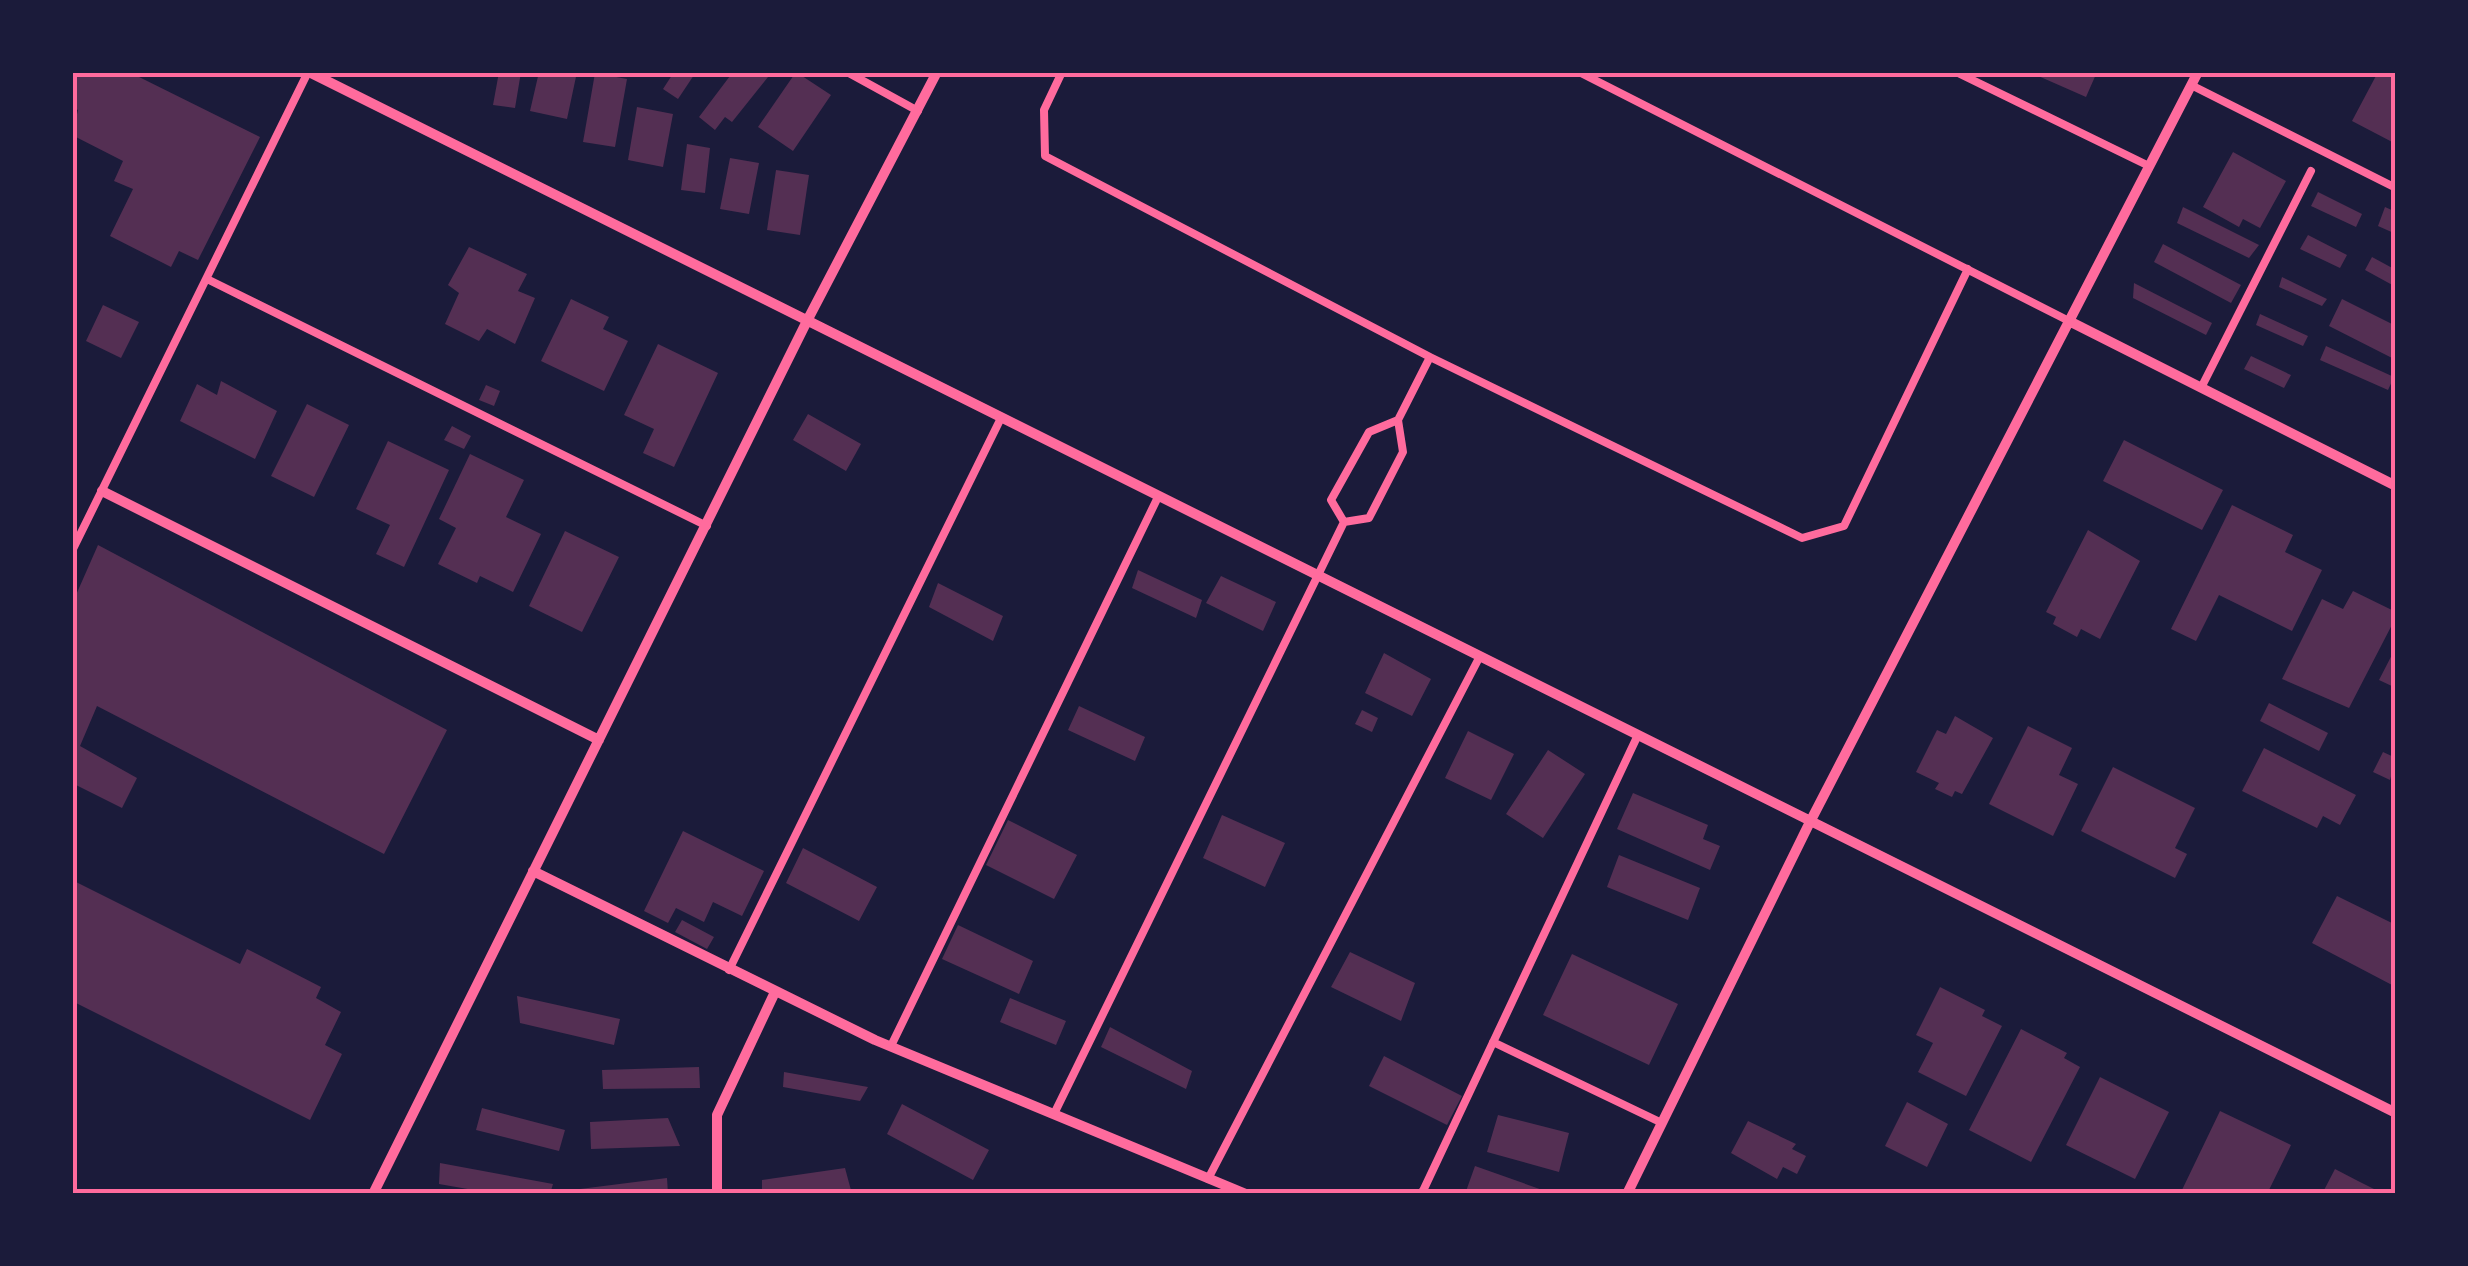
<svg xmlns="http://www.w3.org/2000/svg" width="2468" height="1266" font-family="Inter,sans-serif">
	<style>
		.building { fill: #542f53 }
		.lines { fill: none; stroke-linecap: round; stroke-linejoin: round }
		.service { stroke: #ff6b9d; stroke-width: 8 }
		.minor { stroke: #ff6b9d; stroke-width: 10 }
		.neatline { fill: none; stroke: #ff6b9d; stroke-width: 4 }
	</style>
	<rect width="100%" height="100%" fill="#1b1b3a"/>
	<path class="building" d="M72,72H129L260,137L198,260L179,251L171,267L110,236L133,189L114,181L123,161L72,135L78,110L72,107Z
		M499,72H521L515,108L493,105Z
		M539,72H577L567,119L530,111Z
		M674,72H696L678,99L663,89Z
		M733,72H772L732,122L725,117L715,130L699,117Z
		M796,72L831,95L793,151L758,127Z
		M2029,72H2097L2086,97Z
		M2378,72H2396V144L2352,121Z
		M595,73L627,79L615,147L583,142Z
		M637,107L673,114L663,167L628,160Z
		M687,144L710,148L705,193L681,190Z
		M2233,152L2286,181L2260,228L2243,219L2239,227L2203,207Z
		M730,158L759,163L749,214L720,209Z
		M776,170L809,175L800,235L767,230Z
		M2318,192L2362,214L2356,227L2311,206Z
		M2183,207L2259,245L2249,258L2177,223Z
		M2385,207L2396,212V234L2378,226Z
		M2308,235L2347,255L2340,268L2300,249Z
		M2163,244L2241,285L2231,303L2154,262Z
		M469,247L527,274L518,291L535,298L515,344L487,329L479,341L445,324L459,293L448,285Z
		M2372,257L2396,270V287L2365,270Z
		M2282,277L2327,299L2322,306L2279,287Z
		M2134,283L2212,323L2206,335L2133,298Z
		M571,299L609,317L603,329L628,341L604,391L541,361Z
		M2342,299L2396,326V360L2329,326Z
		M103,305L139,322L121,358L86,341Z
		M2260,314L2308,336L2303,346L2256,325Z
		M658,344L718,373L674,467L643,453L654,429L624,415Z
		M2326,346L2394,377L2388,390L2320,360Z
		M2251,356L2291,375L2284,388L2244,369Z
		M221,381L277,411L255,459L180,421L197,384L217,395Z
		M486,385L500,391L494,406L479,400Z
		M307,404L349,425L314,497L271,476Z
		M808,414L861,444L846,471L793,440Z
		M452,426L471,436L464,449L444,440Z
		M2124,440L2223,490L2202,530L2103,481Z
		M388,441L449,470L404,567L376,554L390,525L356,509Z
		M470,454L524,480L506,517L541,534L513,592L480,576L477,583L438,564L456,528L439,519Z
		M2232,505L2293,535L2285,552L2322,570L2292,631L2219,595L2196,641L2171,629Z
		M2088,530L2140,561L2100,639L2081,629L2077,637L2053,624L2056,617L2046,612Z
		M565,531L619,557L582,632L529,606Z
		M98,545L447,730L384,854L97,706L80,746L137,778L122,808L72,783V604Z
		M1138,570L1202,600L1196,618L1132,588Z
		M1221,576L1276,602L1263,631L1206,603Z
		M938,583L1003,616L993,641L929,607Z
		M2353,591L2396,612V617L2349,708L2282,679L2322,599L2343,609Z
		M2396,647V688L2379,680Z
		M1384,653L1431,679L1412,716L1365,693Z
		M2269,703L2328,733L2319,751L2260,721Z
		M1079,706L1145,737L1135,761L1068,730Z
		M1362,710L1378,718L1372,732L1355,724Z
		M1955,716L1993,738L1962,794L1955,791L1952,797L1935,789L1939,783L1916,772L1937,730L1946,734Z
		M2028,726L2072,748L2059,775L2078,784L2053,836L1989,804Z
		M1468,731L1514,754L1491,800L1445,778Z
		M2264,748L2356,795L2340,825L2323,816L2317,828L2242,791Z
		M1548,750L1585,774L1543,838L1506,814Z
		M2383,752L2396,758L2390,780L2373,772Z
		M2113,767L2195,808L2175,848L2187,854L2175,878L2081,831Z
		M1633,793L1708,825L1703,839L1720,846L1710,870L1617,829Z
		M1222,815L1285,843L1265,887L1203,858Z
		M1008,820L1077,855L1054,899L986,865Z
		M683,831L764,871L742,916L713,902L704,922L676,908L668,923L644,911Z
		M803,848L877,887L859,921L786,883Z
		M1619,855L1700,888L1688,920L1607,887Z
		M72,880L240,964L247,949L321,987L316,998L341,1012L325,1045L342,1054L310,1120L72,1001Z
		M2337,896L2396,925L2392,985L2312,943Z
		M682,920L714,937L707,949L675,932Z
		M958,925L1033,961L1019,994L942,959Z
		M1350,952L1415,983L1401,1021L1331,987Z
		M1572,954L1678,1004L1649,1065L1543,1015Z
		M1940,987L1985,1010L1982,1016L2002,1026L1966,1096L1918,1072L1933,1043L1916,1035Z
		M517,996L620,1019L614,1045L520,1023Z
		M1010,998L1066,1021L1056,1045L1000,1022Z
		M1110,1027L1192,1071L1186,1089L1101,1047Z
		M2021,1029L2067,1053L2064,1058L2080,1067L2031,1162L1969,1130Z
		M1384,1056L1462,1096L1447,1125L1369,1086Z
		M699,1067L700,1088L603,1089L602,1070Z
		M784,1072L868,1087L860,1101L783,1087Z
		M2100,1077L2169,1112L2135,1179L2066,1145Z
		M1907,1102L1948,1124L1927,1167L1885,1146Z
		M902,1104L989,1150L973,1180L887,1134Z
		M482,1108L565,1130L559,1151L476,1130Z
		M2220,1111L2291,1145L2267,1194L2181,1192Z
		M1498,1115L1569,1133L1559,1172L1487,1152Z
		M668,1118L680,1146L591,1149L590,1122Z
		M1748,1121L1796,1144L1792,1149L1806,1156L1797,1174L1783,1167L1777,1179L1731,1153Z
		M440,1163L553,1184L550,1194H496L439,1184Z
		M1475,1166L1551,1193V1194H1465Z
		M845,1168L852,1194H762V1180Z
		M2335,1169L2358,1181L2384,1194H2322Z
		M667,1178L668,1194H564V1191Z"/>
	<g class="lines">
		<path class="service" d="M847,72L918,111
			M1062,72L1044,110L1045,156L1430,357L1398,420L1403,452L1369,518L1344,522
			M1579,72L2069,321
			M1956,72L2149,166
			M2191,85L2396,188
			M207,279L707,526
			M1430,357L1802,538L1844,526L1968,269
			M2201,388L2311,171
			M1344,522L1331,500L1369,432L1398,420
			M72,551L308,72
			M729,970L1001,418
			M1493,1042L1662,1123
			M891,1046L1158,497
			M1054,1114L1344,522
			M1208,1179L1479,658
			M1422,1193L1637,737"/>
		<path class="minor" d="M309,72L2396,1113
			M2069,321L2396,486
			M102,491L599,740
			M533,871L875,1040L1246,1194
			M373,1194L807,321L937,72
			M717,1194V1115L775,992
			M1421,1194L1422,1193
			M1627,1194L1809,824L2198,72"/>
	</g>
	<rect width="2468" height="1266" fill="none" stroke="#1b1b3a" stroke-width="150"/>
	<rect x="75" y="75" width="2318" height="1116" class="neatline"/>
</svg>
